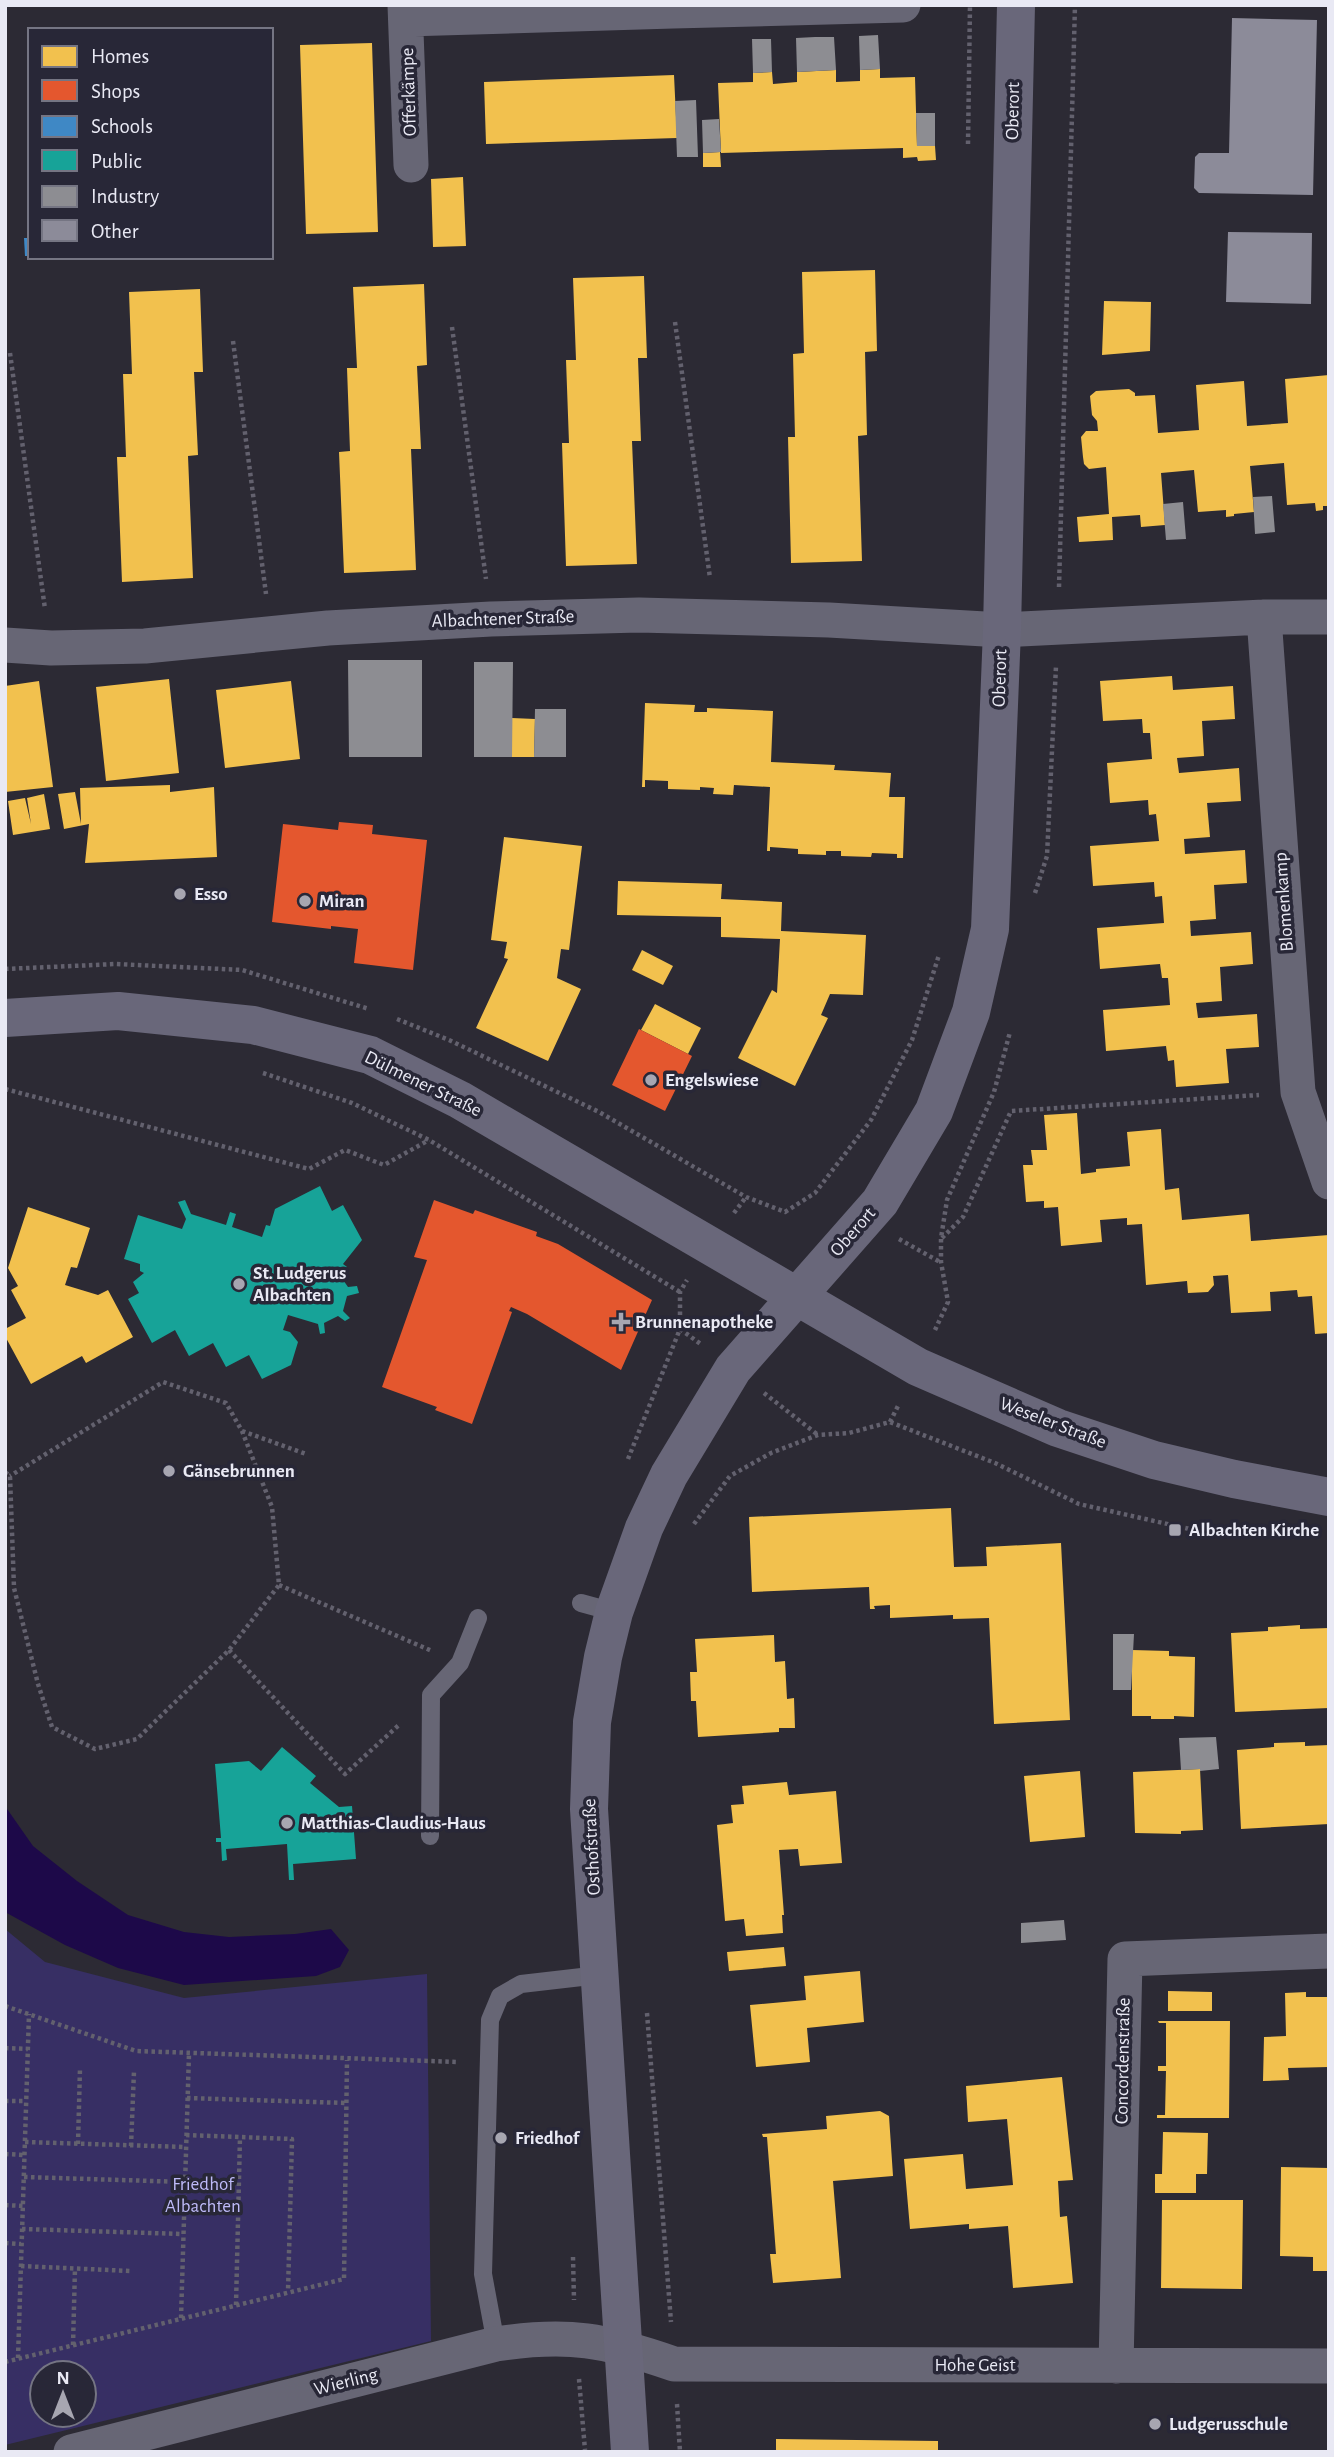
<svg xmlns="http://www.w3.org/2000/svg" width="1334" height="2457" font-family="'Alegreya Sans',sans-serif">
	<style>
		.green { fill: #372f64; fill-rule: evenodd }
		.water { fill: #1d0949 }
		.homes { fill: #f2c14e }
		.shops { fill: #e4572e }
		.schools { fill: #3f88c5 }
		.public { fill: #17a398 }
		.industry { fill: #8d8d92 }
		.building { fill: #8c8b99 }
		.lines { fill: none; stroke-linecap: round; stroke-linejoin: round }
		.path { stroke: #63616e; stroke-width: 4.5; stroke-dasharray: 3.5 3.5; stroke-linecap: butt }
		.lane { stroke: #676675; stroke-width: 18 }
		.street { stroke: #676675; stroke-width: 35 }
		.secondary { stroke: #69677a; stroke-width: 38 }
		.poi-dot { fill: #a7a6b1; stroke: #282737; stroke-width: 2.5 }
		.labels { text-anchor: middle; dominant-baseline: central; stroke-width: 7; stroke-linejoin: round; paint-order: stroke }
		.street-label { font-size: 19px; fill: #e9e9f4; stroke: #282737 }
		.poi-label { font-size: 19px; font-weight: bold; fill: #e9e9f4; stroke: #282737; text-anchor: start }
		.park-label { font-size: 19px; fill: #bebaf8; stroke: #282737 }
	</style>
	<rect width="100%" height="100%" fill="#2c2a34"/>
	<path class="green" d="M5,1929L45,1962L184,1998L427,1974L431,2341L5,2445ZM42,2373H84V2415H42Z"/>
	<path class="water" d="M5,1806L33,1846L77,1881L128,1915L184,1932L229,1937L295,1934L331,1929L349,1950L340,1967L316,1976L184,1985L118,1968L65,1945L5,1912Z"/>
	<path class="homes" d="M372,43L378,232L306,234L300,45Z
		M880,69V78L915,77L917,146H935L936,160L918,161L917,157L903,158V148L721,153L718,83L753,82V73L772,72L773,84L797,82V72L836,70V82L860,81V70Z
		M674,75L677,138L486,144L484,82Z
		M720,152L721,167H703V153Z
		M463,177L466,246L433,247L431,179Z
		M875,270L877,351L865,352L867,435L858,436L862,561L791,563L788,437H795L793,354L804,353L802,272Z
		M644,276L647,358H638L641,441H632L637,564L566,566L562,443H569L566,360H576L573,278Z
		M424,284L427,365L417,366L421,449H411L416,570L344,573L339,452L350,451L347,368H357L353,287Z
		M200,289L203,372H194L198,455L188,456L193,578L122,582L117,457H126L123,374H132L129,292Z
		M1104,301L1151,302L1150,351L1102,355Z
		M1329,375V506H1323V510L1316,511L1315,503L1287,505L1284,463L1250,466L1254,512L1234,514V516L1226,517V510L1198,512L1194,470L1161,473L1165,525L1141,527L1140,515L1112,517L1113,540L1079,542L1077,517L1109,514L1106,467L1089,469L1084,464L1083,457L1081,437L1086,431H1098L1097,421L1092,415L1090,396L1096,391L1129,389L1135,393V396L1155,395L1158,433L1199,430L1196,385L1244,381L1247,426L1288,423L1285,379Z
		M1172,676L1173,690L1233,686L1235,719L1202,721L1204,756L1177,758L1179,773L1239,768L1241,801L1207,803L1210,837L1184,839L1185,854L1245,850L1247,883L1214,885L1216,919L1190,921L1191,936L1251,932L1253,964L1220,967L1222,1001L1196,1003L1198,1018L1257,1014L1259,1047L1226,1049L1229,1083L1176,1087L1174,1060L1168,1061L1166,1046L1106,1051L1103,1010L1170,1005L1168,978H1162L1160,964L1100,969L1097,928L1164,923L1162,896L1155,897L1154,882L1093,886L1090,846L1159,841L1156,814L1149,815L1148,800L1110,803L1107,763L1152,759L1150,733H1143L1142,719L1103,721L1100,681Z
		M169,679L179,773L106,781L96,687Z
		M39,681L53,787L5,792V686Z
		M291,681L300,759L225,768L216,690Z
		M645,703L695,705L694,712H707V708L773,711L771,762L835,765L834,770L891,773L889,797H905L903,858H897V854L872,853L871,857L841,856V851H826V855L798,854V849L770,847V851H767L770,787L734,785L733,795L713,794L714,788L700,787V790L668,789V781L645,780V787H642Z
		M512,718L535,719L534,757H512Z
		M170,785V792L214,787L217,857L85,863L89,824L64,829L58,794L75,792L81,824L80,788Z
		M44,794L50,829L13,835L8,801L25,798L31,824L27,798Z
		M504,837L582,846L569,950L561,949L557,978L581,989L548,1061L476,1028L508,959L504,958L507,942L491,940Z
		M618,881L722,884L721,899L782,902L781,931L866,935L863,995L830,994L821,1015L828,1018L795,1086L738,1058L772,990L777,993L780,939L721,937V917L617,915Z
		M642,950L673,966L663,985L632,970Z
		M655,1004L701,1028L688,1054L641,1030Z
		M1077,1113L1081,1174L1096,1172V1169L1130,1166L1127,1132L1161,1129L1165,1190L1179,1188L1182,1220L1249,1214L1251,1241L1329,1235V1333L1315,1334L1312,1296L1298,1297L1297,1290L1270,1292L1271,1311L1231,1313L1228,1275L1213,1276L1214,1285L1208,1292L1188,1293L1187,1281L1146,1285L1142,1224L1127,1225V1218L1100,1220L1102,1242L1061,1246L1058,1207L1044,1208V1201L1026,1202L1023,1165H1033L1031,1150H1047L1044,1115Z
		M28,1207L90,1228L77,1268L71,1267L65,1285L98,1295L108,1290L133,1337L86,1363L82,1356L31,1384L5,1336V1329L26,1318L11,1290L18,1286L8,1268Z
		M951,1508L954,1567L987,1566L986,1547L1061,1543L1070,1720L994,1724L989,1618L953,1619V1615L890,1618V1605L874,1606L875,1609H870L869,1587L752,1592L749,1517Z
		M1300,1625V1629L1329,1628V1708L1235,1712L1231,1633L1268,1631V1627Z
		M774,1635L775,1662L785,1661L787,1699L794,1698L795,1728H779V1732L698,1737L696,1701H691L690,1672H697L695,1639Z
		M1132,1650L1169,1651V1656L1195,1657L1194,1717L1174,1716V1719H1151V1716H1132Z
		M1305,1742V1746L1329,1745V1824L1241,1829L1237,1750L1274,1747V1743Z
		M1200,1769L1203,1830L1181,1831V1834L1135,1833L1133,1772Z
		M1080,1771L1085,1837L1030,1842L1024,1776Z
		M787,1782L789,1795L836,1791L842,1863L800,1866L798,1849L779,1850L784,1915H782L783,1933L746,1936L744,1919L725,1921L717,1825L733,1823L731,1805L744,1804L742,1786Z
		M784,1947L786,1966L729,1971L727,1952Z
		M860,1971L864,2022L807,2028L810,2062L756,2067L750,2005L806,2000L804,1976Z
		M1168,1991L1212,1992V2011H1168Z
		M1306,1992V1997H1329V2067L1288,2068L1289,2080L1263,2081L1264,2037L1286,2036L1285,1993Z
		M1158,2021H1230L1229,2118H1157V2115H1165L1166,2071H1158V2066H1166V2023H1159Z
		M1062,2077L1073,2180L1058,2181L1060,2217L1067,2216L1073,2283L1013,2288L1008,2226L969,2229V2224L910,2229L904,2159L963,2154L966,2189L1013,2185L1007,2119L968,2122L966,2086Z
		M880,2111L889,2116L893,2176L833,2181L841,2278L773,2283L770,2254H776L767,2137H763L762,2134L827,2129L826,2116Z
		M1163,2132L1208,2133L1207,2174H1196V2193H1155V2174H1162Z
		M1281,2167L1329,2168V2271H1313V2257L1280,2256Z
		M1162,2200H1243L1242,2289L1161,2288Z
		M776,2439L938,2441V2452H776Z"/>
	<path class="shops" d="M339,822L373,825L372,834L427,840L413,970L354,963L358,929L331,926V929L272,922L283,824L338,830Z
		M639,1029L692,1056L665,1111L612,1085Z
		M434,1200L473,1214L475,1210L537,1232L536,1236L558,1244L652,1300L621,1370L527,1314L511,1307L509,1311L512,1312L472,1424L435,1410L437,1407L382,1387L427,1260L414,1257Z"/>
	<path class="schools" d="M24,238H30V256H25Z"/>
	<path class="public" d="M320,1186L332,1211L343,1205L362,1240L343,1264L347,1267L339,1274L348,1287L357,1286L359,1293L347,1296L343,1311L350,1318L345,1321L338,1316L324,1323L325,1333L320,1334L318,1324L288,1315L283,1330L290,1332L298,1342L291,1365L262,1379L249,1355L226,1367L213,1343L189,1356L175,1330L152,1343L128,1299L139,1293L133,1282L144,1273L140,1271V1264L124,1259L138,1215L182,1229L186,1219L178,1202L185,1200L191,1214L226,1225L230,1212L236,1214L232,1227L262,1237L266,1225L270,1226L275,1209Z
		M282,1747L316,1776L310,1783L339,1807L352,1806L356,1859L293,1864L294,1880H289L287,1844L226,1849L227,1860L222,1861L221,1842H216V1838H221L215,1764L249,1761L261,1771Z"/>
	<path class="industry" d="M878,35L880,69L860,70L859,36Z
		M815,37H834L836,70L797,72L796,38Z
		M752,39H771L772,72L753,73Z
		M696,100L698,157H677L675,101Z
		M916,113H935V146H917Z
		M719,119L721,152L703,153L702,120Z
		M1272,496L1275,532L1255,534L1253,497Z
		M1183,502L1186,539L1166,540L1163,504Z
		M348,660H422V757H349Z
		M474,662H513L512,757H474Z
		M535,709H566V757H534Z
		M1113,1634H1134L1131,1690H1113Z
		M1216,1737L1219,1769L1200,1771V1769L1181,1770L1179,1738Z
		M1064,1920L1066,1940L1021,1943V1923Z"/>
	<path class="building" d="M1232,18L1317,20L1313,195L1199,193L1194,188L1195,157L1199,153H1229Z
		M1228,232L1312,233L1311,304L1226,302Z"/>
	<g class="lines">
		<path class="path" d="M968,144L970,5
			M675,322L710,578
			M452,327L486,579
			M233,341L266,594
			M10,353L45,609
			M1059,587L1075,5
			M1035,893L1047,856L1056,666
			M5,969L116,964L242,970L369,1009
			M397,1019L449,1040L599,1112L746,1197L785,1212L815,1193L871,1120L912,1040L939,955
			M263,1073L352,1103L429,1140L680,1292
			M5,1089L309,1169L345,1150L384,1165L429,1140
			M734,1213L746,1197
			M942,1238L963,1217L1011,1111L1259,1095
			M899,1239L940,1262
			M680,1329L702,1345
			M935,1330L948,1302L941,1262V1238L947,1200L994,1092L1010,1032
			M764,1393L818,1435
			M890,1422L899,1404
			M242,1431L306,1454
			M628,1459L680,1329V1292L687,1280
			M5,1472L10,1476L14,1588L38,1684L52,1727L95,1749L137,1739L229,1650L279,1585L272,1507L242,1431L226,1403L163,1382L10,1476
			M694,1524L730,1476L771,1453L818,1435L849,1433L890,1422L995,1463L1079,1504L1194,1530L1284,1533
			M279,1585L432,1651
			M229,1650L345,1774L400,1724
			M5,2006L136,2051L459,2062
			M647,2013L671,2322
			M5,2048L28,2049
			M187,2098L346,2103
			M5,2101H26
			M186,2135L292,2139L288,2292
			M25,2142L186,2147
			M78,2144L80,2068
			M131,2146L134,2071
			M5,2154L24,2155
			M24,2177L185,2182
			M5,2205L23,2206
			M22,2229L183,2234
			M5,2243L21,2244
			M573,2257L574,2300
			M21,2266L130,2271
			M236,2305L240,2137
			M181,2318L189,2053
			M73,2345L75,2268
			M18,2358L29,2014
			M5,2362L344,2279L347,2060
			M579,2379L585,2450
			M677,2404L680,2452"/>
		<path class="lane" d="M581,1603L614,1612
			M430,1836L431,1695L460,1663L478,1618
			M496,2344L483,2274L490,2020L500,1996L521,1984L599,1975"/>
		<path class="street" d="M405,5L411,165
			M673,5V11L903,5
			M406,19L673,11
			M1264,617L1298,1092L1329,1182
			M5,645L51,648L145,646L328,628L491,619L639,615L829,620L1002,630L1264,617H1329
			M1116,2366L1125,1959L1329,1951
			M71,2452L496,2344C569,2333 605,2340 674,2364L1329,2366"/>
		<path class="secondary" d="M5,1018L118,1011L253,1025L370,1055L460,1100L918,1367L1058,1428L1154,1460L1234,1479L1329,1497
			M630,2452L589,1809L592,1722L603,1657L614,1612L644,1528L669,1475L733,1369L880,1202L934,1111L971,1012L990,929L1002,630L1016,5"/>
	</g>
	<g class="poi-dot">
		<circle cx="180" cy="894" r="7"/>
		<circle cx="305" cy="901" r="7"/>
		<circle cx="651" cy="1080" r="7"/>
		<circle cx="239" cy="1284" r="7"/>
		<path d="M617.5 1311.5h7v7h7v7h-7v7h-7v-7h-7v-7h7z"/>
		<circle cx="169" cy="1471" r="7"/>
		<rect x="1168" y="1523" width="14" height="14" rx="3.5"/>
		<circle cx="287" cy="1823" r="7"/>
		<circle cx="501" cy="2138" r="7"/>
		<circle cx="1155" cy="2424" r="7"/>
	</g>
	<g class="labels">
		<g class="street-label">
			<text transform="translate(409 92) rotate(-92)">Offerkämpe</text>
			<text transform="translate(1013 111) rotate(-89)">Oberort</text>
			<text transform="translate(503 619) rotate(-2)">Albachtener Straße</text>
			<text transform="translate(1000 678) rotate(-88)">Oberort</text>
			<text transform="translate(1284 902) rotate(-94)">Blomenkamp</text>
			<text transform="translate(423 1084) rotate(26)">Dülmener Straße</text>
			<text transform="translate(853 1232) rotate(-49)">Oberort</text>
			<text transform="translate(1053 1423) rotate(21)">Weseler Straße</text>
			<text transform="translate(592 1847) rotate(-93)">Osthofstraße</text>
			<text transform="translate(1123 2061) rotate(-89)">Concordenstraße</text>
			<text x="975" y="2365">Hohe Geist</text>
			<text transform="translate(346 2382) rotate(-14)">Wierling</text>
		</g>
		<g class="poi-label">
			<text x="194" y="894">Esso</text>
			<text x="319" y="901">Miran</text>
			<text x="665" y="1080">Engelswiese</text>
			<text x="253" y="1273">St. Ludgerus<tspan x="253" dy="22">Albachten</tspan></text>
			<text x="635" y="1322">Brunnenapotheke</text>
			<text x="183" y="1471">Gänsebrunnen</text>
			<text x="1189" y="1530">Albachten Kirche</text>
			<text x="301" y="1823">Matthias-Claudius-Haus</text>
			<text x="515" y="2138">Friedhof</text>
			<text x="1169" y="2424">Ludgerusschule</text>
		</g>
		<g class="park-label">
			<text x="203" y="2184">Friedhof<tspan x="203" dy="22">Albachten</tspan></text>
		</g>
	</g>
	<rect width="1334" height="2457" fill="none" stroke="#e9e9f4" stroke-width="14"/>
	<rect x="28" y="28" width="245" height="231" fill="#282737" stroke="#757583" stroke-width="2"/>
	<rect x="42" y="46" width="35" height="21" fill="#f2c14e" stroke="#757583" stroke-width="2"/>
	<text x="91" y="63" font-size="21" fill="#e9e9f4">Homes</text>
	<rect x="42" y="80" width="35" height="21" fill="#e4572e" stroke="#757583" stroke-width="2"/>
	<text x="91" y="98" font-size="21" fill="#e9e9f4">Shops</text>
	<rect x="42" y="116" width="35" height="21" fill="#3f88c5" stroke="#757583" stroke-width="2"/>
	<text x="91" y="133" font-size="21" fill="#e9e9f4">Schools</text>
	<rect x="42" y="150" width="35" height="21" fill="#17a398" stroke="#757583" stroke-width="2"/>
	<text x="91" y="168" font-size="21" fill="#e9e9f4">Public</text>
	<rect x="42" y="186" width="35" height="21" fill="#8d8d92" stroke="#757583" stroke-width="2"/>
	<text x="91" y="203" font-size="21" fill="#e9e9f4">Industry</text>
	<rect x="42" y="220" width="35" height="21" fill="#8c8b99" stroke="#757583" stroke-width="2"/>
	<text x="91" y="238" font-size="21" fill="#e9e9f4">Other</text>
	<g transform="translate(63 2394)"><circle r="33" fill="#282737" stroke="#757583" stroke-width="2"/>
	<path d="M0-5L12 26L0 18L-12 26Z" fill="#a7a6b1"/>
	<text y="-10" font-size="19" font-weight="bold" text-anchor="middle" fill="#e9e9f4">N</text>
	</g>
</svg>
